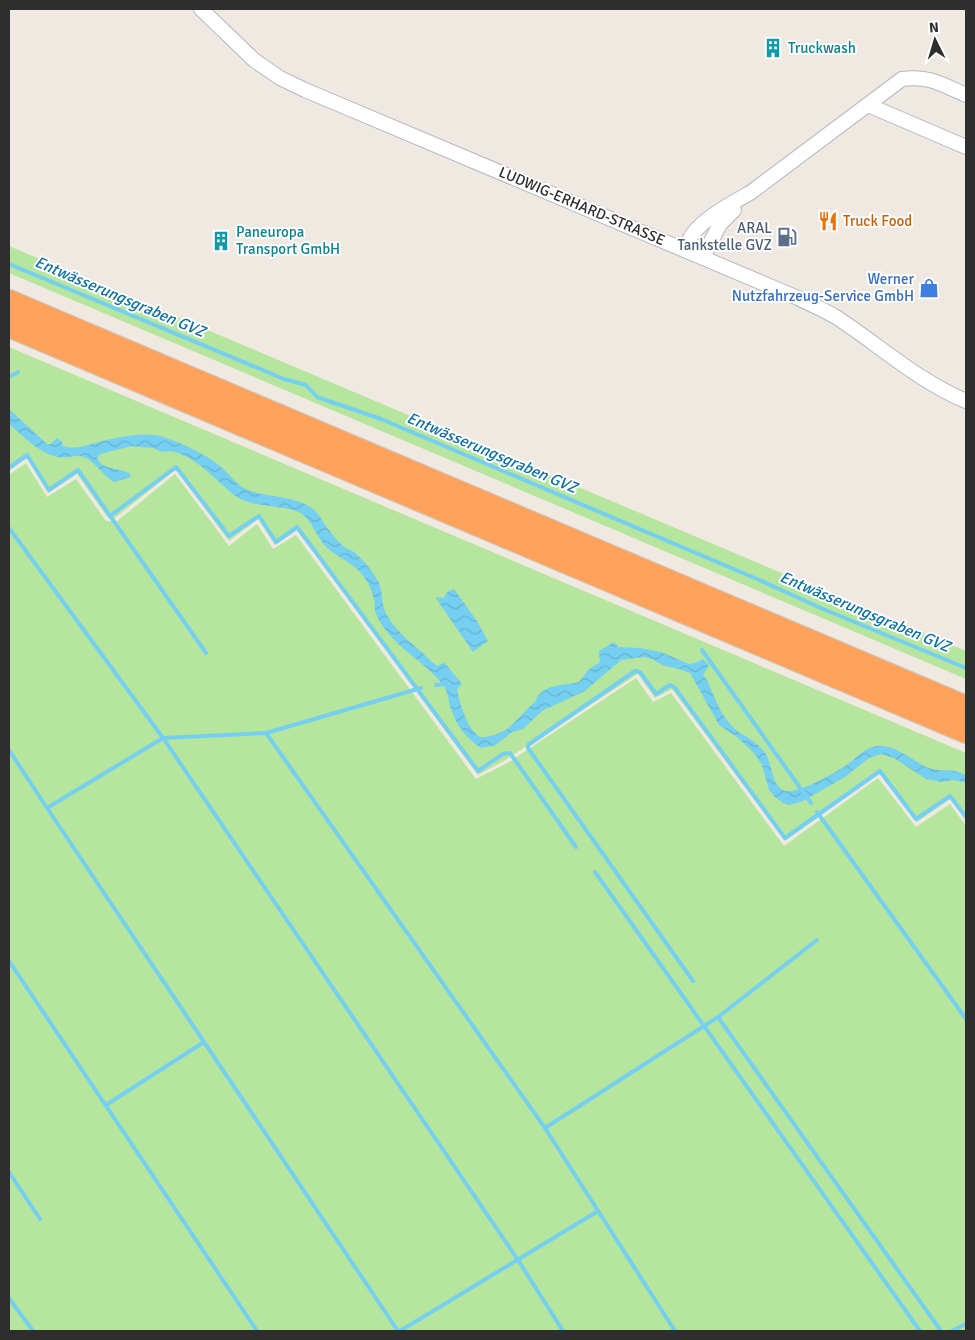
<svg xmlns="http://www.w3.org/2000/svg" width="975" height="1340" font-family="Signika,sans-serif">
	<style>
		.grass { fill: #b6e59e }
		.water { fill: url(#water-waves) }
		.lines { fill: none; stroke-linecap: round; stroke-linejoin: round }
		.stream { stroke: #75cff0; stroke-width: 4 }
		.minor-casing { stroke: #b4b7c1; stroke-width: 16 }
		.motorway-casing { stroke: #c9c9c9; stroke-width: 26 }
		.minor { stroke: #fff; stroke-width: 14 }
		.motorway { stroke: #ffa35c; stroke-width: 24 }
		.labels { text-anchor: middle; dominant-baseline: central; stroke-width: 4; stroke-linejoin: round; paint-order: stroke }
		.culture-label { font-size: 15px; fill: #0d838f; stroke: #fff; text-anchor: start }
		.street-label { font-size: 15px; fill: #2e2e2e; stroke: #fff }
		.food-label { font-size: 15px; fill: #c56008; stroke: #fff; text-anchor: start }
		.service-label { font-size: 15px; fill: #4e5e75; stroke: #fff; text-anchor: end }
		.shop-label { font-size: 15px; fill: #366cbe; stroke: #fff; text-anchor: end }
		.water-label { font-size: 16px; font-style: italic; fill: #0d6fa3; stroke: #fff }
	</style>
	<defs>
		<pattern id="water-waves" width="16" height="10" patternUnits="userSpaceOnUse" patternTransform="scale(1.25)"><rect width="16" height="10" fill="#75cff0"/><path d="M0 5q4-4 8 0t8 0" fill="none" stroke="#66b2ce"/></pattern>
	</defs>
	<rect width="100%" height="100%" fill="#efe9e1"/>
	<path class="grass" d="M9,246L966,651V679L9,273Z
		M9,347L966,753V820L950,799L917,822L879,773L785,841L672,689L655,698L638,674L507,759L478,775L297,530L275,545L258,519L229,541L177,471H174L115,518H108L77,474L48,493L27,458L9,471Z
		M26,463L47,497L76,479L106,521L116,522L175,474L229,546L257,524L273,549L296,535L476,779L509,762L636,678L653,702L671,693L784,846L878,778L916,827L950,804L966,826V1331H9V475Z"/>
	<path class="water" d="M9,409L47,444H51L57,438L62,442L63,446C77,450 86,445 99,442C120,437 143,431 163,437C183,443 203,453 220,466C228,472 233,481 242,487C263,499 290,494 310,507C320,513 322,522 329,530C333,536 339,542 344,547C347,549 351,550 354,552C363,559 373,572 378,581C383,590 381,602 385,611C394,632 418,647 433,663L438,666L444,662L462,684L457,689C459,701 468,733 481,737C489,738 500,733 507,729C517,721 525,710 535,702C542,683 563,686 579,682L588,670L600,662L599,651L614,642L618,647L640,648L661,652L689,664L695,663L703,659L709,665L703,675L707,680C715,698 722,720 739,732C747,737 756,742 763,750C773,761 770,783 783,790C795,797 838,771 848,764C857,757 866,747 877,746C894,744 912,760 926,767C939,773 953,767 966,775V785L964,782L953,780L942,782L926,779L894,758L881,754L869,758L845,777L803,801L790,805L783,803L775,797L769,790L762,765L753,752L737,737L719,725L690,673L682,670L662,665L652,659L643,657L621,660L585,691L542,711L523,729L512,732L496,745L481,748C466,739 455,723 450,706C448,698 448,692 443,685C423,659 390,646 376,614C374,609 375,604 374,599C371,587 366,578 358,570C349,561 336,556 327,548C316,537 311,516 296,511C276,504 252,508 234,495C216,481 187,446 162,452L153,448L132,446L100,454L97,458L101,464C110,469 120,469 129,473L131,477L114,482C103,476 96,462 84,457C76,454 66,459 57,457C38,452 23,436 9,424Z
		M454,589L477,621L488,641L473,652L435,597L444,598L447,592Z"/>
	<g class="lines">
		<path class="stream" d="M9,264L284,379L306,385L317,397L381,419L757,579L823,609L966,668
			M9,377L18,372
			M9,466L10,467L27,455L49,490L78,470L206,653
			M110,516L176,467L229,536L259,516L276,542L297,527L478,771L503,754L510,753L576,847
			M9,528L163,738L518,1260L563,1331
			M702,650L811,803
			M436,685L446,684
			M266,733L545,1128L675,1331
			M9,750L47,808
			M817,812L966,1019
			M595,872L920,1331
			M9,961L257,1331
			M693,981L528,748V745L635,671L640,672L656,694L670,685L675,688L785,838L880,771L916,819L950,796L966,817
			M718,1017L941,1331
			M106,1105L204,1042
			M545,1128L718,1017L817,940
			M9,1172L40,1219
			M9,1298L33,1331
			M398,1331L47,808L163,738L266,733L421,688
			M400,1331L598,1211
			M952,1331L966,1324"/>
		<defs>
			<path id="minor" d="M201,9L254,60L280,78L305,90L798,298C810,304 824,310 836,317C879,345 918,381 966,401
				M868,105L966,147
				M685,250C687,245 689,239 692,235C704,218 732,203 750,193L902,79C928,75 943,85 966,95
				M703,257L720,224L734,210"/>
			<path id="motorway" d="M9,302L966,708
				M9,325L966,731"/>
		</defs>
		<use href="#minor" class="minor-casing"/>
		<use href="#motorway" class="motorway-casing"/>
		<use href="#minor" class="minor"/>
		<use href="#motorway" class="motorway"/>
	</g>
	<defs>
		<symbol id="building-bare" viewBox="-9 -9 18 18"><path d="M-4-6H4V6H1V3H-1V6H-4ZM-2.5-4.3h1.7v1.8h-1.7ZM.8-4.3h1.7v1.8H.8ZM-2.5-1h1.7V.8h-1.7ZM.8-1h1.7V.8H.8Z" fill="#0f9aa8" stroke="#fff" stroke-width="2.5" paint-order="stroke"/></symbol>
		<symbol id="restaurant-bare" viewBox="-9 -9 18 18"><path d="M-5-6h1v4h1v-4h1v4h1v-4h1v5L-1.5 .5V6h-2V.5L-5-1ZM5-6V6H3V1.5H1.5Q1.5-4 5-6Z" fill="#e8710a" stroke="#fff" stroke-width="2.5" paint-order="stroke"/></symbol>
		<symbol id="fuel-bare" viewBox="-9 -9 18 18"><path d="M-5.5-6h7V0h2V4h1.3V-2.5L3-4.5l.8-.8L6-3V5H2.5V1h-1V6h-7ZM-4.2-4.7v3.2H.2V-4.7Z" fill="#5c6f8a" stroke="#fff" stroke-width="2.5" paint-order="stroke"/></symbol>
		<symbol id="shop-bare" viewBox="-9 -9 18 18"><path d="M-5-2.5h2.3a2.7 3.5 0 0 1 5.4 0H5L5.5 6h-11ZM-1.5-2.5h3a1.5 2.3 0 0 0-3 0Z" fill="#3f7fe0" stroke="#fff" stroke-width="2.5" paint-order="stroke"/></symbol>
	</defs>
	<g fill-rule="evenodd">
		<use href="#building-bare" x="759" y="34" width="28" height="28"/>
		<use href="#restaurant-bare" x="814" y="207" width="28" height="28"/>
		<use href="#fuel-bare" x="773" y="223" width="28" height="28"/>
		<use href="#building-bare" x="207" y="227" width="28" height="28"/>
		<use href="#shop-bare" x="915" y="274" width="28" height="28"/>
	</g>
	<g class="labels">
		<g class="culture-label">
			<text x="788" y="48">Truckwash</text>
			<text x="236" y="232">Paneuropa<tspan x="236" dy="17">Transport GmbH</tspan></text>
		</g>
		<g class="street-label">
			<text transform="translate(582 206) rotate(23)">LUDWIG-ERHARD-STRASSE</text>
		</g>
		<g class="food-label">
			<text x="843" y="221">Truck Food</text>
		</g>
		<g class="service-label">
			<text x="772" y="228">ARAL<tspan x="772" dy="17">Tankstelle GVZ</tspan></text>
		</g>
		<g class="shop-label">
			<text x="914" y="279">Werner<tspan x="914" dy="17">Nutzfahrzeug-Service GmbH</tspan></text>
		</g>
		<g class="water-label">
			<text transform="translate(120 297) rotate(23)">Entwässerungsgraben GVZ</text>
			<text transform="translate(492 453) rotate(23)">Entwässerungsgraben GVZ</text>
			<text transform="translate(865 612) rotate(23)">Entwässerungsgraben GVZ</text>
		</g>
	</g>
	<rect width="975" height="1340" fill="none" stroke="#2e2e2e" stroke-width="20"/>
	<g transform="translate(935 40) rotate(355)" stroke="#ffffff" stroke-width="4" paint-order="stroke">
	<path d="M0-4L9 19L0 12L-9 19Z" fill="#2e2e2e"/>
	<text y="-8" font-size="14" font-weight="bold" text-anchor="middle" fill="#2e2e2e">N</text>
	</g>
</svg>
